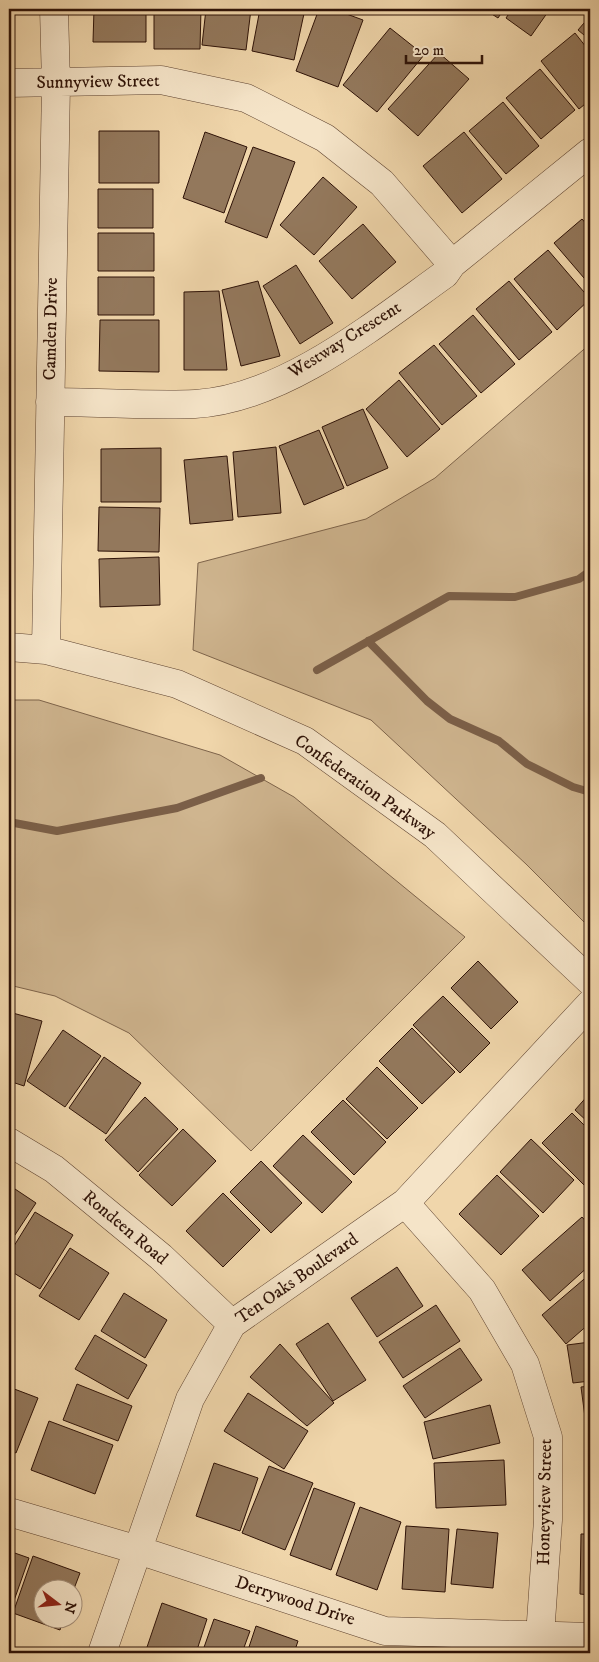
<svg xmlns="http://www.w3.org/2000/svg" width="599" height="1662" font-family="'IM FELL DW Pica',serif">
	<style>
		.green { fill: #cfb58f; stroke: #7e644b }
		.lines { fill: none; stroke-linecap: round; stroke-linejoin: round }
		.stream { stroke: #7b5f48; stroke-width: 8 }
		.building { fill: #93785c; stroke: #2e1207 }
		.minor-casing { stroke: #5e4330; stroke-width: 29 }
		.minor { stroke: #f5e4c8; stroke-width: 28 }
		.labels { text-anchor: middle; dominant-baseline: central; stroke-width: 4.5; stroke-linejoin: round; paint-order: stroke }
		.street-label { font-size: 18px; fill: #2e1207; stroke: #f5e4c8 }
	</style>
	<rect width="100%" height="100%" fill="#f0d6ab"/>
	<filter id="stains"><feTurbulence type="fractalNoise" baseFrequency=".004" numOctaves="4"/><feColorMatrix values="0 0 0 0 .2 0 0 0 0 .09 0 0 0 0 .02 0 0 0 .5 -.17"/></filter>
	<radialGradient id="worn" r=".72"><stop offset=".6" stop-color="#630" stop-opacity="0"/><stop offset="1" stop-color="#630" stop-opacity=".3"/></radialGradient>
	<path class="green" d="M590,344V928L526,864L371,720L193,650L198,563L366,519L435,478Z
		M9,700H39L220,755L294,797L465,937L251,1151L129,1033L55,996L9,985Z"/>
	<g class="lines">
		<path class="stream" d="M368,641L427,701L450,719L499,741L527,764L573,787L590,792
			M317,670L449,596L515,597L579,579L590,571
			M9,822L57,831L177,808L261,778"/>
	</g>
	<path class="building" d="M94,9H146V42H93Z
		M154,9H201L200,49H154Z
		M206,9H251L246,50L202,45Z
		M260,9H305L294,60L252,51Z
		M319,9H333L363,20L338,87L296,71Z
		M484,9H504L498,18Z
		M512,9H550L531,36L506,18Z
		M590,16V40L578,30Z
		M390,28L424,55L377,112L343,85Z
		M575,33L590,52V100L579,109L541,61Z
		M439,53L469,79L418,136L388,109Z
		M540,69L575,110L541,139L506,98Z
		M503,102L539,146L506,174L469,131Z
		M99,131H159V183H99Z
		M205,132L247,147L224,213L183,198Z
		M464,132L502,179L462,213L423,166Z
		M253,147L295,162L267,238L225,222Z
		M323,177L357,207L314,255L280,225Z
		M98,189H153V228H98Z
		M582,219L590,228V285L554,243Z
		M363,224L396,262L352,299L319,261Z
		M98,233H154V271H98Z
		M548,250L590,299L557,330L514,279Z
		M296,265L333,323L300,344L263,286Z
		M98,277H154V315H98Z
		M258,281L280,356L241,366L222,290Z
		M509,281L552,332L519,360L476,309Z
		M219,291L227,370H184V292Z
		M473,315L515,364L481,393L439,344Z
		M100,320H159V372L99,371Z
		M434,345L477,396L442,425L399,373Z
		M399,380L440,429L407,457L366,409Z
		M363,409L388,468L347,486L322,427Z
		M319,430L344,488L304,505L279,446Z
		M276,447L281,513L238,517L233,452Z
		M161,448V502H101V449Z
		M227,456L233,520L190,524L184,460Z
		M99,507L160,508L159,552L98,551Z
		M159,557L160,605L100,607L99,559Z
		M478,961L518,1002L491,1029L451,988Z
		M443,996L490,1043L460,1073L413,1025Z
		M9,1012L42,1021L24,1086L9,1081Z
		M412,1028L455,1072L422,1104L379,1061Z
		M63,1030L101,1056L65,1107L27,1081Z
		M104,1057L141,1083L106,1134L69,1108Z
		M377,1067L418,1108L387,1139L346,1099Z
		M590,1093V1124L575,1110Z
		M145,1097L178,1129L138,1172L105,1140Z
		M343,1100L386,1142L354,1175L311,1132Z
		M572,1113L590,1131V1191L542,1143Z
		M183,1129L216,1161L172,1206L139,1175Z
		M303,1135L352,1182L322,1213L273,1166Z
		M531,1139L574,1180L543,1213L500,1172Z
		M261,1161L302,1203L271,1233L230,1192Z
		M497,1175L539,1216L501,1255L459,1214Z
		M9,1185L36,1203L9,1244Z
		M223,1193L260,1230L223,1267L186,1231Z
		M35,1212L73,1235L40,1289L9,1270V1254Z
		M582,1217L590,1226V1265L550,1301L522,1270Z
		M70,1248L109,1273L79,1320L39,1296Z
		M397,1267L423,1306L377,1337L351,1298Z
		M590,1274V1323L566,1344L542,1315Z
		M124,1293L167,1320L145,1358L101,1331Z
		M436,1305L460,1341L403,1378L379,1342Z
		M328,1323L366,1380L333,1401L296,1344Z
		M95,1335L147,1365L128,1399L75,1369Z
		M590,1342V1381L573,1383L567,1345Z
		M280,1344L334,1403L307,1426L250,1377Z
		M460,1348L482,1380L425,1418L403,1386Z
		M77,1384L132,1406L118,1441L63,1420Z
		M590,1386V1425H586L581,1387Z
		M9,1387L38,1398L16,1453L9,1450Z
		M248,1393L308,1431L284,1469L224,1431Z
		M490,1405L500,1443L433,1459L424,1422Z
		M49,1421L113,1445L95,1494L31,1470Z
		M588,1430H590V1469Z
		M504,1460L506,1505L436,1508L434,1463Z
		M214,1463L258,1478L240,1531L196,1516Z
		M269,1466L313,1483L285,1550L242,1533Z
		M589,1474H590V1511H589Z
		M314,1488L355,1503L331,1570L290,1555Z
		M360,1507L401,1522L377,1590L336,1575Z
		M406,1526L449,1529L445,1592L402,1589Z
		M457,1529L498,1533L493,1588L451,1584Z
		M581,1534H590V1595L580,1594Z
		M9,1551L29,1558L10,1612H9Z
		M33,1556L80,1573L72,1594V1590H42V1620H63L60,1630L13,1613Z
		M162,1603L207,1619L196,1653H145Z
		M214,1619L250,1631L242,1653H202Z
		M256,1626L298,1641L294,1653H247Z
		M303,1648L323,1653H301Z"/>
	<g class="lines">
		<defs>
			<path id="minor" d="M9,83L161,80L246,98L325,138L382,183L452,264
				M50,402C98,402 147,406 195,404C284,399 375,324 445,274L452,264L590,152
				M9,647L46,650L177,684L305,741L435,835L590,981
				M46,650L56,84L54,9
				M9,1142L54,1169L161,1257L232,1324
				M405,1203L482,1290L525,1364L548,1437V1520L540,1636
				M9,1512L138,1550L385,1631L590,1637
				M102,1653L190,1399L232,1324L405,1203L590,1004"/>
		</defs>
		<use href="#minor" class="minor-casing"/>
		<use href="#minor" class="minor"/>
	</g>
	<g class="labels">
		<g class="street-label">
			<text transform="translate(98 82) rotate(-1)">Sunnyview Street</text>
			<text transform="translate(51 329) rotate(-89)">Camden Drive</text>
			<text transform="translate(345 340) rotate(-32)">Westway Crescent</text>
			<text transform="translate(365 787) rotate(35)">Confederation Parkway</text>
			<text transform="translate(125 1228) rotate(40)">Rondeen Road</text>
			<text transform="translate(297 1279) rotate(-35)">Ten Oaks Boulevard</text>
			<text transform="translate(545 1502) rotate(-89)">Honeyview Street</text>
			<text transform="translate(295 1601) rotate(18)">Derrywood Drive</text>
		</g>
	</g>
	<rect width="599" height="1662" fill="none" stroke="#f0d6ab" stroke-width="30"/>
	<rect x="10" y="10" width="579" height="1642" fill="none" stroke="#2e1207" stroke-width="2.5"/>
	<rect x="15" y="15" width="569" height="1632" fill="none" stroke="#2e1207"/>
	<g transform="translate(58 1604) rotate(106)"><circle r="24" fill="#f5e4c8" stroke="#a5907b"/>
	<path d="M0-4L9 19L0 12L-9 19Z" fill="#8f2418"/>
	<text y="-8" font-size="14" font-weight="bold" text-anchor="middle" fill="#2e1207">N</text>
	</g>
	<path d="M406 55v8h76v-8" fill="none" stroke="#2e1207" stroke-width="2.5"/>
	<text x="414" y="55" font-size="15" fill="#2e1207" stroke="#f5e4c8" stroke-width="4" paint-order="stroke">20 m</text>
	<rect width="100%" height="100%" filter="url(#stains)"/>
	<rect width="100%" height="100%" fill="url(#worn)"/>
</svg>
